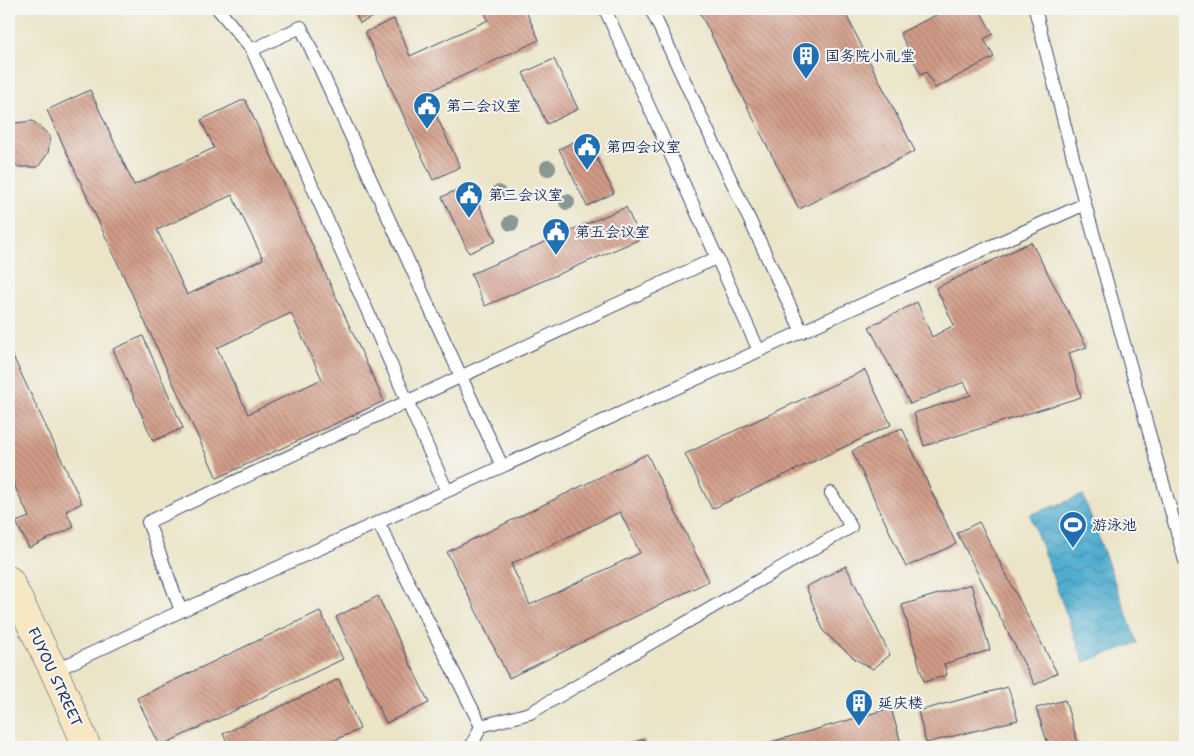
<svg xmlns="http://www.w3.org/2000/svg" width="1194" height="756" font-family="'Shantell Sans','LXGW WenKai TC',sans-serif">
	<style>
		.water { fill: url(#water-waves); stroke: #366e96 }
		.building { fill: url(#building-back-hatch); fill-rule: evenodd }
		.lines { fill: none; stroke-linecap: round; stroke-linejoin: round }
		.lane-casing { stroke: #3a4a6e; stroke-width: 14 }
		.secondary-casing { stroke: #3a4a6e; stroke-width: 29 }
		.lane { stroke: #fff; stroke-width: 12 }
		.secondary { stroke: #f7e8c3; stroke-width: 28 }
		.tree { fill: #8a9793 }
		.labels { text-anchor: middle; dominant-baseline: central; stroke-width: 4; stroke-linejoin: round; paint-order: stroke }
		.poi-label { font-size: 15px; fill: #1b2f5e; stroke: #f6f6f2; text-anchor: start }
		.street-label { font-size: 15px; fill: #1b2f5e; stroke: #f6f6f2 }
	</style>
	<defs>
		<pattern id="water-waves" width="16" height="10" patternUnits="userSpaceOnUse" patternTransform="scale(1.25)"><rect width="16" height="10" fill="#51adcf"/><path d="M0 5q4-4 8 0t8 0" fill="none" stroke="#428dab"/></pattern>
		<pattern id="building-back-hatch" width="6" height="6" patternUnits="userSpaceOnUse" patternTransform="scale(1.25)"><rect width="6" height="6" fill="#d19b86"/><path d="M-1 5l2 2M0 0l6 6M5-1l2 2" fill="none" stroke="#a97f71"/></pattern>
	</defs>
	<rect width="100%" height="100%" fill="#f6f6f2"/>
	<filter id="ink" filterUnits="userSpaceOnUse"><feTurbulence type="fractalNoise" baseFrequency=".02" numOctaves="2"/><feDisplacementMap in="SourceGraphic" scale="10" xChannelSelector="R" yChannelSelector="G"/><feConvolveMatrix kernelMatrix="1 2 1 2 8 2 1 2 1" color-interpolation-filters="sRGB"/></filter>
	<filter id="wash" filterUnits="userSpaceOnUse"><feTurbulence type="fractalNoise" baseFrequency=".0096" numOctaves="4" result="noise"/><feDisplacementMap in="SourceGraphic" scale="20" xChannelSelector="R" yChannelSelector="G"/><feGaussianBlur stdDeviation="1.12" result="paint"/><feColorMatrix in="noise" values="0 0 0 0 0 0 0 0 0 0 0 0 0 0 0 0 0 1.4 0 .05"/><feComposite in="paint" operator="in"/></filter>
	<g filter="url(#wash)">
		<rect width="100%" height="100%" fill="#ebe4c7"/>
		<path class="water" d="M1083,495L1137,643L1084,662L1030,515Z"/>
		<g id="blocks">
			<path class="building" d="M353,9H391L360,23Z
				M483,9H525L539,40L426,93L460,167L433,180L365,32L394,19L410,56L488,20Z
				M698,9H843L915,151L799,209Z
				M948,9H979L993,34L984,39L994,57L935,88L926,72L921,75L900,33Z
				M554,59L578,109L547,124L523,73Z
				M90,90L134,185L214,148L201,120L245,99L384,401L217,478L47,110ZM232,195L263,259L187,295L157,230ZM291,313L322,379L248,414L217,348Z
				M33,121L50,136L48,153L38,167H19L9,159V131L15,123Z
				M586,136L614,193L587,206L559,149Z
				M469,184L496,241L469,253L442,197Z
				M626,207L640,239L485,306L471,274Z
				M1031,242L1087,347L1069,353L1081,397L924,446L914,413L971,395L964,382L910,404L869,327L917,302L932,337L954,325L936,288Z
				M143,336L183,428L153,441L113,349Z
				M9,348L82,503L66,511L74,527L29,548L16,522L29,517L9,474Z
				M865,370L891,425L712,509L685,454Z
				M902,428L956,544L906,567L852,451Z
				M647,454L709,581L509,678L447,552ZM620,512L640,553L530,605L511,564Z
				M979,522L1057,673L1035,685L957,533Z
				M846,566L890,655L873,669L855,659L824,632L806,587Z
				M971,584L990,650L944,664L947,675L924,682L902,605Z
				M378,596L429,703L386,723L336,617Z
				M320,611L343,659L160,746L137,698Z
				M339,679L360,729L319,747H230L223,734Z
				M1008,687L1018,720L926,743L918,711Z
				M1065,700L1079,747H1049L1036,708Z
				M891,708L902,747H754Z
				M644,739L646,747H617Z"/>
		</g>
	</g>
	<g filter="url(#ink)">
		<use href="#blocks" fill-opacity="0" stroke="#3a4a6e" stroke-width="1"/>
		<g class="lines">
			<defs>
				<path id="lane" d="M218,9L252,50L447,491
					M605,9L759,351
					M651,9L802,332
					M1035,9L1085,204L1185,561
					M252,50L301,27L502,466
					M378,522L481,726L530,713L851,527L831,493
					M181,611L148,522L716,258
					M54,671L181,611L1085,204
					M471,747L481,726"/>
				<path id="secondary" d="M9,580L54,671L87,747"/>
			</defs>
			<use href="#lane" class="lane-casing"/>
			<use href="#secondary" class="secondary-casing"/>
			<use href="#lane" class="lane"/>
			<use href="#secondary" class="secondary"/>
		</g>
		<g class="tree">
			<circle cx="548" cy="168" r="8"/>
			<circle cx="498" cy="193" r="8"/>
			<circle cx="567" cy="202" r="8"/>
			<circle cx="511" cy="223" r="8"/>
		</g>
	</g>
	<defs>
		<symbol id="building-pin" viewBox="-11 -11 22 30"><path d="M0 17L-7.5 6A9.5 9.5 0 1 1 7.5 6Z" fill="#1f6fb2" stroke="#f6f6f2"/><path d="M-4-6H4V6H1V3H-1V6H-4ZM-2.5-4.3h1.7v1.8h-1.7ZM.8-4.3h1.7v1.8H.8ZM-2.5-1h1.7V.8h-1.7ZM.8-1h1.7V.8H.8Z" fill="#fff"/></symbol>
		<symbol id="civic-pin" viewBox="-11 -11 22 30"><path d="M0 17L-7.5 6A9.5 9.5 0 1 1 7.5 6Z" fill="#1f6fb2" stroke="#f6f6f2"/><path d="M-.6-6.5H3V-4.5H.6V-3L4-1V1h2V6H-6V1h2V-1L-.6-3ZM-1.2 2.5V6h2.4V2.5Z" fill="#fff"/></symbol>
		<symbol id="stadium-pin" viewBox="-11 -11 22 30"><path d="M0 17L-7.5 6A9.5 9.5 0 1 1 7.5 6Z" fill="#1f6fb2" stroke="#f6f6f2"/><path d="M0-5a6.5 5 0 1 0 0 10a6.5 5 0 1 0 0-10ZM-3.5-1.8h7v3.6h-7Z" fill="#fff"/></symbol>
	</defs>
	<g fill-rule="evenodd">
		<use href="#building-pin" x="790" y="40" width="32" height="43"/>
		<use href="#civic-pin" x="411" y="90" width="32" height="43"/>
		<use href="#civic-pin" x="571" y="131" width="32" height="43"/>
		<use href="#civic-pin" x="453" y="179" width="32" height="43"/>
		<use href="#civic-pin" x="540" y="216" width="32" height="43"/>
		<use href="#stadium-pin" x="1057" y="509" width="32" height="43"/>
		<use href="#building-pin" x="843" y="687" width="32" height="43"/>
	</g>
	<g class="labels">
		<g class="poi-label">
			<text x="825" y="56">国务院小礼堂</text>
			<text x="446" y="106">第二会议室</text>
			<text x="606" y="147">第四会议室</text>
			<text x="488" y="195">第三会议室</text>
			<text x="575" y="232">第五会议室</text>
			<text x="1092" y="525">游泳池</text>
			<text x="878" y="703">延庆楼</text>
		</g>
		<g class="street-label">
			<text transform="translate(55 677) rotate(65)">FUYOU STREET</text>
		</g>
	</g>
	<rect width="1194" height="756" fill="none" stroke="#f6f6f2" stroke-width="30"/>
</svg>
